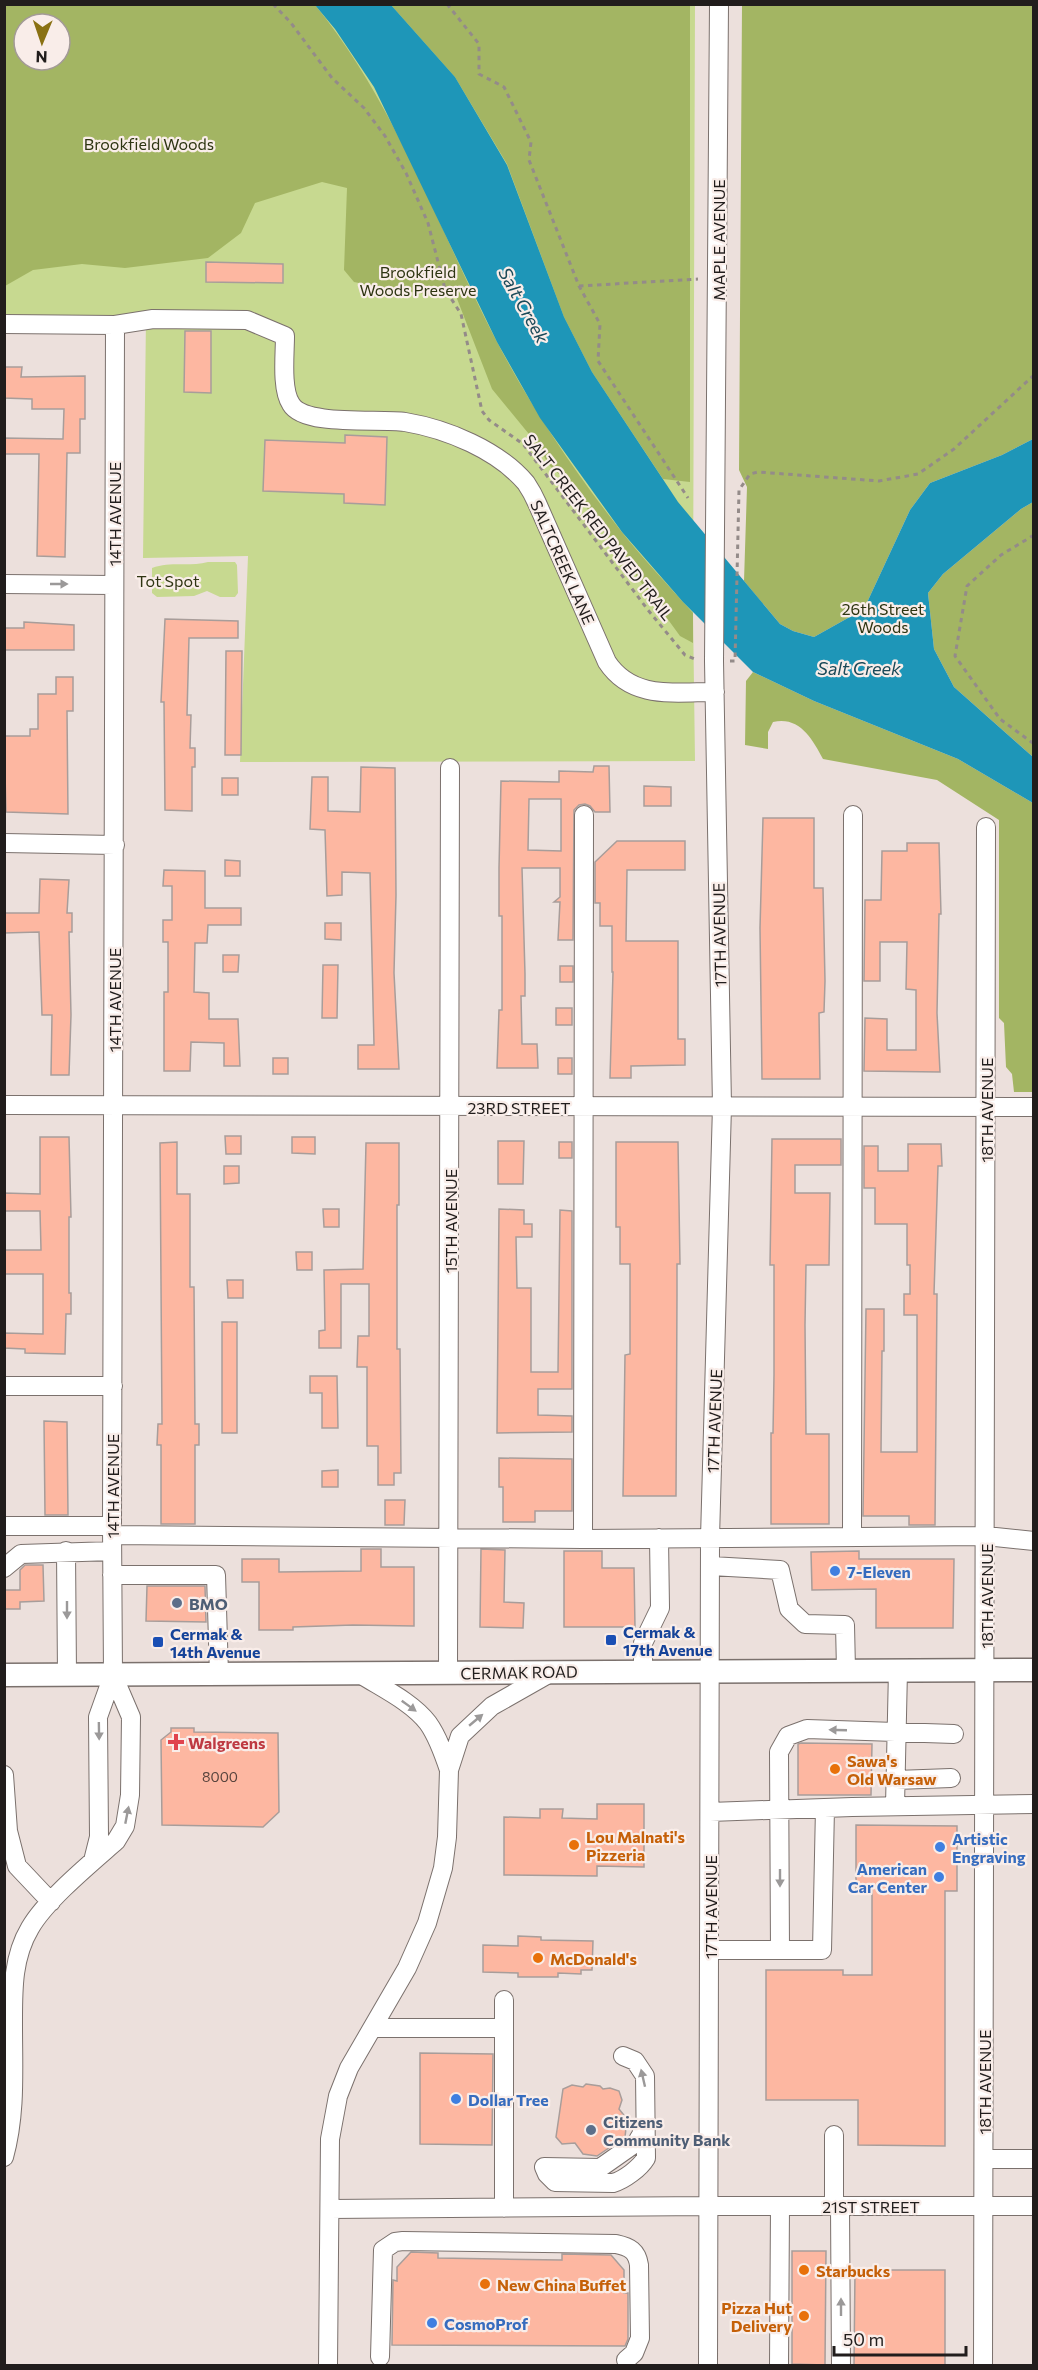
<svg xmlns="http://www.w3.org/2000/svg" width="1038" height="2370" font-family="Commissioner,sans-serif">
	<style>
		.green { fill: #c7d990; fill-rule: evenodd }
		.forest { fill: #a3b563; fill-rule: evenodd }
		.water { fill: #1e96b8 }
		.building { fill: #fdb7a1; stroke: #a89d9a; stroke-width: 1.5; fill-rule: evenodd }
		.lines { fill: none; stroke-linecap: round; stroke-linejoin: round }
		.minor-casing { stroke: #7b716d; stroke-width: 20 }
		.major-casing { stroke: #7b716d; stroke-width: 25 }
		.path { stroke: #948b89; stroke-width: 3; stroke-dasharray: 4.5 4.5; stroke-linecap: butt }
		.minor { stroke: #fff; stroke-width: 18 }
		.major { stroke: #fff; stroke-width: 22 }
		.oneway { fill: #9b9999 }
		.shop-dot { fill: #3f7fe0; stroke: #f9ede9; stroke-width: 2 }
		.service-dot { fill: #5c6f8a; stroke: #f9ede9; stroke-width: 2 }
		.transit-dot { fill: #1a4fb4; stroke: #f9ede9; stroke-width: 2 }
		.health-dot { fill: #e0444e; stroke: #f9ede9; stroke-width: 2 }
		.food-dot { fill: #e8710a; stroke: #f9ede9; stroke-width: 2 }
		.labels { text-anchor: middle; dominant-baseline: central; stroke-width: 4.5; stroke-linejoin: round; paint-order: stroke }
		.number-label { font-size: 14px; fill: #58443d }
		.park-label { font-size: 16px; fill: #2e3512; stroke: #f9ede9 }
		.street-label { font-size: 16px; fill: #211d1c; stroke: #f9ede9 }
		.shop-label { font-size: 16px; font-weight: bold; fill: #366cbe; stroke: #f9ede9; text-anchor: start }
		.service-label { font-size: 16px; font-weight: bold; fill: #4e5e75; stroke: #f9ede9; text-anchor: start }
		.transit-label { font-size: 16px; font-weight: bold; fill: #164399; stroke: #f9ede9; text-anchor: start }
		.health-label { font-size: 16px; font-weight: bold; fill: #be3a42; stroke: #f9ede9; text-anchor: start }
		.food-label { font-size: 16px; font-weight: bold; fill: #c56008; stroke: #f9ede9; text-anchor: start }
		.water-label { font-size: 18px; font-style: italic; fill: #1b4a59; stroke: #f9ede9 }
	</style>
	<rect width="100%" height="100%" fill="#ece0dc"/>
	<path class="green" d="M5,5H695L693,613L695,761L240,762L248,556L143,558L146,318L5,315ZM24,24H60V60H24Z
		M208,562H235L237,565L238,593L235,597H220L207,591L194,596L157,597L152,593V568C171,561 189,567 208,562Z"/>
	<path class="forest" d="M5,5H315C396,104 438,229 497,342C532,409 575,472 621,531C644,560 669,586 693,613V643L680,636L568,482L550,466L533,439L492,389L454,291L426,294L385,288L354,282L344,270L347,188L322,182L255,203L241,233L208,258L125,268L82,264L33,270L5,286ZM24,24H60V60H24Z
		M391,5H690V482L663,479L592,372L564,317L507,164L455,77Z
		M742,5H1033V439L1002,455L930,483L910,510L864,609L814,637L793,631L780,624L744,581L747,487L739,470Z
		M1033,502V757L954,687L934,649L928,593L943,574L1021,509Z
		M753,672L814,701L958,759L1033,803V1092H1014L1012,1074L1006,1067L1004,1023L999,1018V820L937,780L823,759C812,738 799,716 773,722L768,732V749L745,745L746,681Z"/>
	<path class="water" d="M315,5H391L455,77L507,165L564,317L592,372L678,502L780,624L793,631L814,637L864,609L910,510L930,483L1002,455L1033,439V502L1021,509L943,574L928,593L934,649L954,687L1033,757V803L958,759L814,701L753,672L683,602L622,532L540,418L497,342L374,87L335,29Z"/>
	<path class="building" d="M206,262L283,264V283L206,282Z
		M185,331H211V393L184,392Z
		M4,367H22L21,377L85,376V419H80V453H67L65,557L37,556L39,454H4V438L63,439L64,409H32V399L4,398Z
		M345,435L387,437L385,505L344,503V494L263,491L265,440L345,443Z
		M165,619L238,621V638H189L187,715H191L190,748H195V767H192V811L165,810L164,702H161Z
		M24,622L74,625V650H4V628H24Z
		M226,651H242L241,755H225Z
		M56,677H73V711H67L68,814L6,812L4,736H30V729H38V694H56Z
		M594,766H609L610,812H595L590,806L585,804L579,805L574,810L573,940H558L560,902H554L560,897V868H522L525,974V996H521L522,1044H537L538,1068H497L499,1010H502V916H499V868L501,781L559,782V771L593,772ZM529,799H561V851L528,850Z
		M361,767L395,768L396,895L394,973L399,1069H358V1045H374L370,873L342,872V895L327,896L325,830L310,829L312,777H328V811L360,812Z
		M222,778H238V795H222Z
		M644,786L671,787V806H644Z
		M763,818H814V888H823L825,981L824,1012L819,1013L820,1079H762L760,928Z
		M617,841H685V870H627L626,941H678V1039H685V1065L631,1066V1078H610L613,972H612V926H600V903H595V862Z
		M907,843H939L941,914H939L937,1013L940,1072L864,1071L865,1018L887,1019V1050H916V990L906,989L907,942H880V981H864L865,900H881L882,851H907Z
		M225,860L240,861V876H225Z
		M164,870L205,871V908H241V925H208L207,943H195L194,992L209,993V1019H238L240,1066H224V1043L191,1042L190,1071H164V992H168V942H163V920H172V886H163Z
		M40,879L69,880L67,913H72V932H69L71,1015L69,1075H51L52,1015H42L39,932L4,933V913H39Z
		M325,923H341V940L325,939Z
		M223,955H239L238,972H223Z
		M323,965H338L337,1018H322Z
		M560,966H573V982H560Z
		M556,1008H572V1025H556Z
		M273,1058H288V1074H273Z
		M558,1058H572V1074H558Z
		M225,1136H241V1154H226Z
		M40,1137H69L71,1217H69V1293H71V1314H66L65,1354L25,1353V1349L4,1348V1333L43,1334V1274H4V1250H41L40,1211H4V1193L40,1194Z
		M292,1137H315V1154L292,1153Z
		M772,1139H841V1165H795V1193H830L829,1265H806L805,1325L806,1434H829V1524H771V1433H773L774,1375V1265H770Z
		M498,1141H524L523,1184H498Z
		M177,1142V1194H190V1287H194L195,1424H199V1445H195V1524H161V1445H157L158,1424H162L160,1143Z
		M559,1142H572V1158H559Z
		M616,1142H678L680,1264H677V1294L676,1496H623L625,1355L630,1354V1264H620V1227H616Z
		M366,1143H399V1205H397V1349H400L401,1473H394V1485H378V1446H367V1367H357L358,1336H369V1284H341V1348H319V1331L325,1330L324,1270L363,1269Z
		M908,1144H941L942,1166H938L934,1294H937L935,1525H909V1516H863L866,1309H884V1351H882L881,1452H917V1315H904V1294H910V1265H907V1224H875V1188H864V1146H878V1171H908Z
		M224,1166H239V1183L224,1184Z
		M323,1209H339V1227H324Z
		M499,1209L524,1210V1224H532V1237H516L517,1288H531V1372H558L560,1210L572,1211V1389H538V1415L572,1416V1432L497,1433Z
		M296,1252H312V1270H297Z
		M227,1280H243V1298H228Z
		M222,1322H237V1433H222Z
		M310,1376H337L338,1428H322V1393H310Z
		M44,1421L67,1422L68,1515H45Z
		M499,1458L572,1459V1511H535V1522H503V1487H499Z
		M338,1470V1487H322V1471Z
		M385,1500H405L404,1525H385Z
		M361,1549H381V1567H414V1626L353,1625L293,1627V1630H259V1582H242V1559H279V1572L361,1571Z
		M481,1549L505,1550L504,1602L524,1603L523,1628L480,1627Z
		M564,1551H602V1568H634L635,1627H564Z
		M859,1551V1559H954L953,1628H876V1589L812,1590L811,1552Z
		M25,1565H43L44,1601L20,1602V1609H4V1590H20V1570Z
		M147,1586H205L206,1622L146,1621Z
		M171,1728H194V1732L278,1733L279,1812L263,1827L162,1825L161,1740L171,1732Z
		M801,1743L872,1744L871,1795H798V1744Z
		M597,1804H644V1867L597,1866V1876L504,1875V1817L540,1818V1809H563L562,1818L597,1819Z
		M856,1825L957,1826V1891H945V2146L858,2145V2100H766V1970H843V1975H872V1890H856Z
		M518,1936L541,1937V1940L593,1941L592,1970H581V1974L558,1973V1977H518V1973L483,1972V1945L518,1946Z
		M420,2053L493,2054L492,2145L420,2144Z
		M586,2084L600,2086L603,2089L610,2088L619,2091L622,2100L619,2109L627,2119L625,2137L597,2156L583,2154L575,2143L562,2144L556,2137L563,2089L572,2085L583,2087Z
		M792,2251H826L825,2365L792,2364Z
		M411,2252L438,2253V2258L498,2259L562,2260V2254L611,2255L624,2270V2293H628V2339L625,2346L392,2345L393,2280L397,2281V2267Z
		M855,2270H945V2366H854Z"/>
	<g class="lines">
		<defs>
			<path id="minor" d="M4,324L115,325L153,319L247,320L285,336C285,354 281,389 291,404C304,427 380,418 405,422C447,429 498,450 526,483C530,489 534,496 537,503L607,662C632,700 675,692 715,692
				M4,584L113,585
				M4,843L115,845
				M4,1105L1034,1107
				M4,1386H113
				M4,1526H112
				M112,1535L583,1539L986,1536L1034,1541
				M852,1537L853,815
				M583,1539L584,815
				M66,1551L67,1675
				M711,1566L780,1570L789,1609L805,1624L845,1625L846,1670
				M4,1568L21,1554L112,1551
				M112,1575H216L219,1674
				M643,1671V1643L660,1608L659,1538
				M448,1673L450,768
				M360,1674C382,1688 412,1702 428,1723C438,1737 444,1755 449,1770
				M4,1775L8,1831L17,1866L51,1902
				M896,1780L951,1778
				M895,1806L898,1670
				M710,1812L852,1807L1034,1804
				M93,1861L99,1837L98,1717L113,1675L112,1526L115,325
				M710,1950H822L825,1808
				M780,1950L779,1752L788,1736L807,1729L954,1734
				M373,2028H504
				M834,2135V2206
				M4,2157C16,2114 13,2070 13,2026C13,1992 12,1958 30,1928C46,1900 91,1863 116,1841L125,1826L130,1795L131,1717L113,1675
				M984,2159H1034
				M544,2167L547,2174L555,2182L613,2183C624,2180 640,2168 646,2158L645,2076L635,2061L623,2056
				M544,2167L600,2168L637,2142L641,2135L644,2124
				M840,2206L841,2366
				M504,2208V2000
				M330,2209L709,2206H1034
				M380,2357L383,2250L395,2242L403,2241L616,2244C630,2247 637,2251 639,2265L640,2338L634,2353L626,2360
				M328,2366L330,2139L338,2096L349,2068L407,1968L427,1923L443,1868L447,1837L449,1770L460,1736L492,1706L552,1672
				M708,2366L710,1538L722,1106L714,661L719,4
				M779,2366L780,2206
				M983,2366L986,827"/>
			<path id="major" d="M4,1675L1034,1670"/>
		</defs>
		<use href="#minor" class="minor-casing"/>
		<use href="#major" class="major-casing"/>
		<path class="path" d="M273,4L291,23L332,78L364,108L385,136L406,173L428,223L445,289L461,314L482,411L489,420L523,444L648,610L685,655L697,660
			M447,4L479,44V74L504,87L531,142L529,160L579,286L600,324L598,361L688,498
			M579,286L698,279
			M1034,535L1001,555L967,586L955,656L1000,719L1034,744
			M730,661H735L739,490L750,474L758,472L879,481L918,474L954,449L1034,375"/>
		<use href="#minor" class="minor"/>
		<use href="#major" class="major"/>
	</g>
	<defs><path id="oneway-solid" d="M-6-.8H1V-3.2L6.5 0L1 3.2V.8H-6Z" transform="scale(1.5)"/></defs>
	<g class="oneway">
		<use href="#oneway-solid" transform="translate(59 584)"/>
		<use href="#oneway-solid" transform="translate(67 1610) rotate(90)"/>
		<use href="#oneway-solid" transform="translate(409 1706) rotate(36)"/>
		<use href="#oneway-solid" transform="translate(476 1720) rotate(-40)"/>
		<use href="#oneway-solid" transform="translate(838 1730) rotate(-178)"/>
		<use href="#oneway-solid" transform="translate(99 1731) rotate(89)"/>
		<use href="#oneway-solid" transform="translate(127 1815) rotate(-79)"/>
		<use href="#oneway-solid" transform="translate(780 1878) rotate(90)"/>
		<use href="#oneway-solid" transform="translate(643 2078) rotate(-103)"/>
		<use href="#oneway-solid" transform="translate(841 2307) rotate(-90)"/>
	</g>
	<g class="shop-dot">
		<circle cx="835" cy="1571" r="6"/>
		<circle cx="940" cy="1847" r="6"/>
		<circle cx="939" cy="1877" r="6"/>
		<circle cx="456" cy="2099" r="6"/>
		<circle cx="432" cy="2323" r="6"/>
	</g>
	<g class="service-dot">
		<circle cx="177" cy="1603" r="6"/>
		<circle cx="591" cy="2130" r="6"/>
	</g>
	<g class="transit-dot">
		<rect x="605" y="1634" width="12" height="12" rx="3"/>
		<rect x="152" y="1636" width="12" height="12" rx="3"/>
	</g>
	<path class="health-dot" d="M173 1733h6v6h6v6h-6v6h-6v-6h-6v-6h6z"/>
	<g class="food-dot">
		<circle cx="835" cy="1769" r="6"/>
		<circle cx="574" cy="1845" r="6"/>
		<circle cx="538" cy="1958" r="6"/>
		<circle cx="804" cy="2270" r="6"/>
		<circle cx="485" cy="2284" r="6"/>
		<circle cx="804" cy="2316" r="6"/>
	</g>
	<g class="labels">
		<g class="number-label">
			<text x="220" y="1776">8000</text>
		</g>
		<g class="park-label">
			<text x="149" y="143">Brookfield Woods</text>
			<text x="418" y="271">Brookfield<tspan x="418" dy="18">Woods Preserve</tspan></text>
			<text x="168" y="580">Tot Spot</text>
			<text x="883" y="608">26th Street<tspan x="883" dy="18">Woods</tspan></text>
		</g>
		<g class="street-label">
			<text transform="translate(718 240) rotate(-90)">MAPLE AVENUE</text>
			<text transform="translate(114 514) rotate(-90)">14TH AVENUE</text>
			<text transform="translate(599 527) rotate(52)">SALT CREEK RED PAVED TRAIL</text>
			<text transform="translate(563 562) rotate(66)">SALTCREEK LANE</text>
			<text transform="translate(719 935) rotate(-91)">17TH AVENUE</text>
			<text transform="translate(114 1000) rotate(-90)">14TH AVENUE</text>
			<text x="519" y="1107">23RD STREET</text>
			<text transform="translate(986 1110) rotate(-90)">18TH AVENUE</text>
			<text transform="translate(450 1221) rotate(-90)">15TH AVENUE</text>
			<text transform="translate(714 1421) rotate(-88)">17TH AVENUE</text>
			<text transform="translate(112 1486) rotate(-90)">14TH AVENUE</text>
			<text transform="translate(986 1596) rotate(-90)">18TH AVENUE</text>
			<text transform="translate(519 1672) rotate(-1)">CERMAK ROAD</text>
			<text transform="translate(710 1907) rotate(-90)">17TH AVENUE</text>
			<text transform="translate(984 2082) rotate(-90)">18TH AVENUE</text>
			<text x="871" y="2206">21ST STREET</text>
		</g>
		<g class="shop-label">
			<text x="847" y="1571">7-Eleven</text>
			<text x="952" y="1838">Artistic<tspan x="952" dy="18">Engraving</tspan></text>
			<text x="927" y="1868" text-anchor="end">American<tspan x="927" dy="18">Car Center</tspan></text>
			<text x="468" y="2099">Dollar Tree</text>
			<text x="444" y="2323">CosmoProf</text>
		</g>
		<g class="service-label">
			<text x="189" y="1603">BMO</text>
			<text x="603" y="2121">Citizens<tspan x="603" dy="18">Community Bank</tspan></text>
		</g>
		<g class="transit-label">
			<text x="623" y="1631">Cermak &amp;<tspan x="623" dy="18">17th Avenue</tspan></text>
			<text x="170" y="1633">Cermak &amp;<tspan x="170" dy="18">14th Avenue</tspan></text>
		</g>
		<g class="health-label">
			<text x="188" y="1742">Walgreens</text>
		</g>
		<g class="food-label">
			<text x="847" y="1760">Sawa's<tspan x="847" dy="18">Old Warsaw</tspan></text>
			<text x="586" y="1836">Lou Malnati's<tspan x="586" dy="18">Pizzeria</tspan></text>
			<text x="550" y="1958">McDonald's</text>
			<text x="816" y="2270">Starbucks</text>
			<text x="497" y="2284">New China Buffet</text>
			<text x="792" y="2307" text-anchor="end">Pizza Hut<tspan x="792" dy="18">Delivery</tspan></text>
		</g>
		<g class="water-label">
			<text transform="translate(524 305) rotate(61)">Salt Creek</text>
			<text x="859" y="668">Salt Creek</text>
		</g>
	</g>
	<rect width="1038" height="2370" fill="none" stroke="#211d1c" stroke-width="12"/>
	<g transform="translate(42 42) rotate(182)"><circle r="28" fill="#f9ede9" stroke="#a39a97" stroke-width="1.5"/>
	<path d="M0-4.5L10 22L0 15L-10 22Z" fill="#8a7113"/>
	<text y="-9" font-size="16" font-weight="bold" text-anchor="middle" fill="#211d1c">N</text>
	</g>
	<path d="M834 2346v9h132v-9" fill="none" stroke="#211d1c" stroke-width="3"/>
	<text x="843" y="2346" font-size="18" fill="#211d1c" stroke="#f9ede9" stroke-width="4.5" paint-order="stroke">50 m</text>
</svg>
